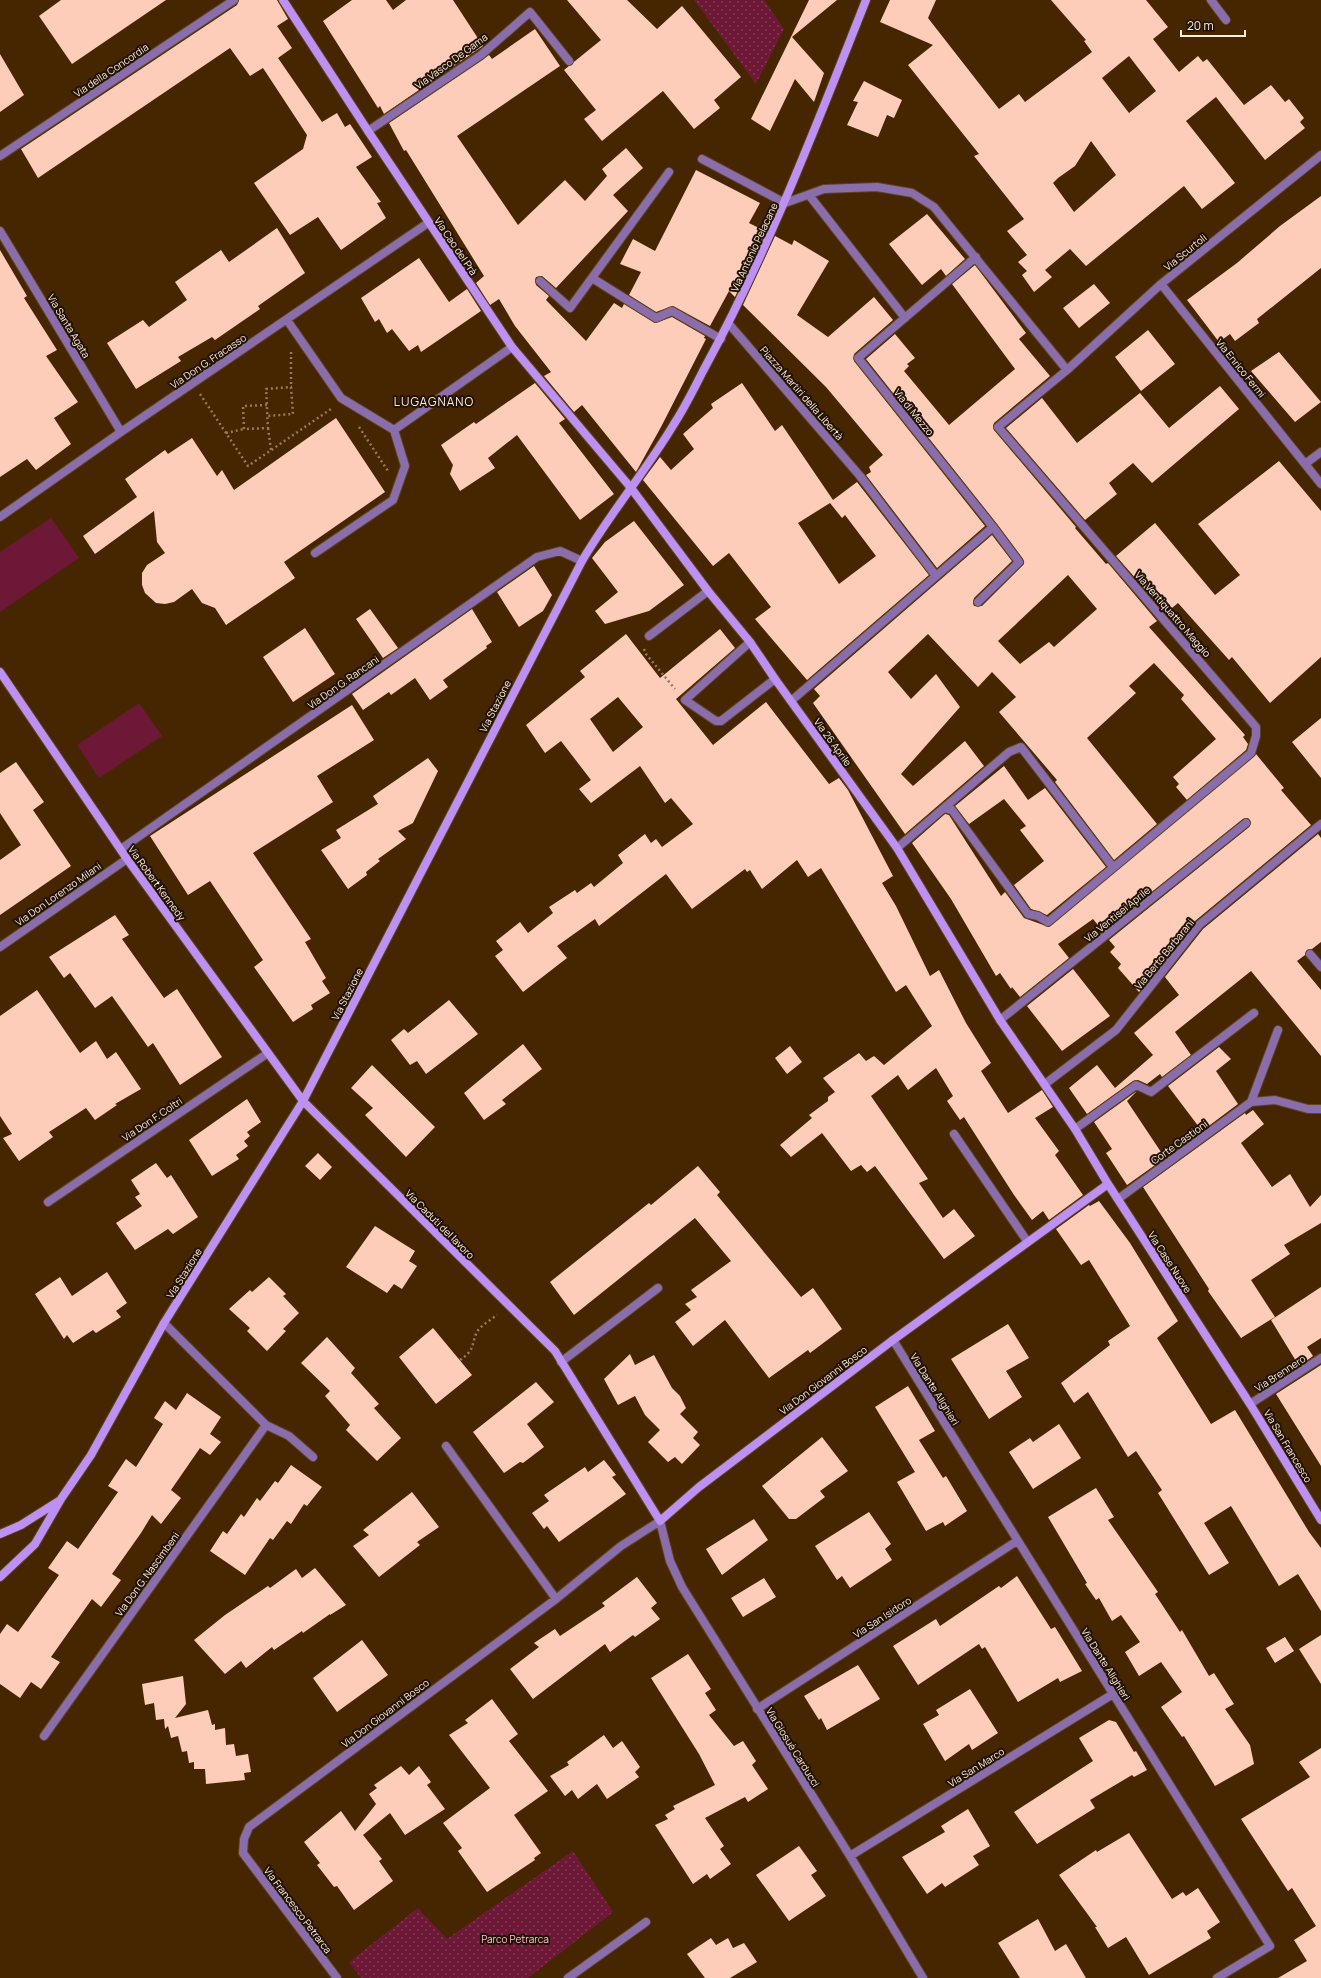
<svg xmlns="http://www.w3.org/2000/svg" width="1321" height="1978" font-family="Manrope,sans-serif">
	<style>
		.park { fill: url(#park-dots) }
		.pitch { fill: #6e1837 }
		.building { fill: #fdcdb9; fill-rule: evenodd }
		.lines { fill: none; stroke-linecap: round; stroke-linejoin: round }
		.lane-casing { stroke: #604220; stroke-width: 10 }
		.street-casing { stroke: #604220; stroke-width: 10 }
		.secondary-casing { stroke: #604220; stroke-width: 10 }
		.path { stroke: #93795e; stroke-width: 2.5; stroke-dasharray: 2 3; stroke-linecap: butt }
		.lane { stroke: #896eab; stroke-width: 8 }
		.street { stroke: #896eab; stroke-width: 8 }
		.secondary { stroke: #bd91f2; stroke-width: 8 }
		.labels { text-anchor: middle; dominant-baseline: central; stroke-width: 4; stroke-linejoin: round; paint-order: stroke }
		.street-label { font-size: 10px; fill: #ffeedf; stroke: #221306 }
		.park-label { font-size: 10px; fill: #ffc1cf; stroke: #221306 }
		.quarter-label { font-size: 12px; letter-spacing: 1px; fill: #ffeedf; stroke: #221306 }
	</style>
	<defs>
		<pattern id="park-dots" width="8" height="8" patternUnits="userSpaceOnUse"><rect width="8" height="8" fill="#6e1837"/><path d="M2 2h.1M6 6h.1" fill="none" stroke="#843a54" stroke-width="1.8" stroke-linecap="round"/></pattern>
	</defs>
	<rect width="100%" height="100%" fill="#462601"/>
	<path class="park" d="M694,0H764L784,29L756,84Z
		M573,1851L613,1912L528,1978H361L349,1962L418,1908L447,1939Z"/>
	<path class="pitch" d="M51,518L79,558L0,612V552Z
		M139,703L162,736L99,778L77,745Z"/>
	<path class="building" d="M61,0H166L72,64L39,16Z
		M239,0H277L288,19L277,26L292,48L278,58L322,122L337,113L345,127L350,124L372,157L356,167L381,202L377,203L386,218L341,250L318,217L290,235L254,183L303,149L307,135L263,68L250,76L230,48L38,178L21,149L237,5Z
		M352,0H386L393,10L406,0H453L483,46L384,114L380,106L378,108L323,21Z
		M567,0H627L657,29L682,6L741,77L714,100L720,108L694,129L663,91L602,141L584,119L596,110L564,70L601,40Z
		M809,0H837L792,37L824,73L814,102L795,79L770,131L751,119Z
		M890,0H936L928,18L999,109L1019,94L1025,102L1092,52L1084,41L1086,40L1051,0H1146L1168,27L1153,39L1179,72L1198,56L1203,62L1207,59L1244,105L1271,85L1285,102L1289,99L1304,118L1300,122L1305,128L1265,160L1216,97L1186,121L1235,183L1202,209L1184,186L1086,266L1070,249L1045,270L1052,277L1034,292L1022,275L1027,271L1018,262L1027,255L1007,231L1024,219L974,156L979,154L908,65L933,45L880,22ZM1129,56L1156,91L1129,113L1102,78ZM1091,141L1116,175L1074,212L1053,183L1058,178L1075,166Z
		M535,29L560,66L457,136L518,225L565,180L585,201L607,176L602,169L626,148L643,168L613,195L628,211L556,288L542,276L536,277L535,280L536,285L549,296L546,300L586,341L614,303L622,308L624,304L655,323L672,317L705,336L704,338L706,339L661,427L636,472L582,405L574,412L544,376L551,372L515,326L499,299L490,305L476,283L484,276L406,150L404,151L389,123L489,55L492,59Z
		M0,54L24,95L0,112Z
		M864,81L902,100L894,118L887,115L878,137L847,125L858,102L853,101Z
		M696,170L760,203L749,223L765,231L735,297L729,291L710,326L673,306L656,312L629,295L641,272L620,264L633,239L655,251Z
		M1321,196V268L1257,319L1259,323L1235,341L1230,334L1219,342L1187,300L1237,263L1280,226Z
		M927,214L965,259L946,276L941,269L922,285L889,244Z
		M277,228L305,273L258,306L260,309L215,340L212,337L178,357L181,361L136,389L107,343L143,320L149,327L187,300L175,282L221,250L229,262Z
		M775,236L792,245L794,240L829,261L797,315L828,337L874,297L893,320L854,354V361L985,526L937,568L866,475L871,472L869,467L883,455L826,387L743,305Z
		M0,250L27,296L24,298L57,350L46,356L78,402L54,418L71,444L36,470L27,459L0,477Z
		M419,258L449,302L467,289L481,311L421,352L418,345L409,351L392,329L387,333L379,319L375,322L361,298Z
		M975,265L1026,333L1019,339L1050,376L994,423L993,426L994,430L1076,527L1075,528L1106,564L1108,563L1157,621L1149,627L1245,735L1243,737L1248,744L1246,750L1187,800L1176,787L1179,784L1173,777L1216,739L1181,699L1184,695L1154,663L1129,686L1136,693L1087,738L1157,824L1114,860L1055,782L1057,780L999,712L1016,697L992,672L978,687L928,634L888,672L911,699L936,674L960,707L901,774L913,786L965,741L984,766L905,834L813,703L820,696L814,689L992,535L1012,561L974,598L973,603L974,606H982L1024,564L1023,559L997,524L866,359L895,334L915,358L907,364L909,366L904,371L949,425L1015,369L952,284ZM1068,575L1097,609L1054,647L1049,642L1020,664L998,641Z
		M1094,284L1110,303L1079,328L1063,308Z
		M1148,330L1175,364L1141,391L1115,357Z
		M1279,352L1321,402L1295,422L1251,371Z
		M535,383L565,419L559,423L614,494L580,520L517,435L488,458L495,468L460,491L450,474L453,465L441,445L474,422L476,424Z
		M742,383L775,431L782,425L833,500L857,482L929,575L807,680L755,619L771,607L729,553L713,566L643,480L660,457L671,470L694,449L683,434L713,408L711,404ZM830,503L842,518L845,515L876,556L839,584L798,523Z
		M1220,386L1239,409L1152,483L1133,463L1109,483L1117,494L1085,520L1006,428L1042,398L1077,443L1140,393L1169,428Z
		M336,418L385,492L284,562L295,578L226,625L215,608L202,603L192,589L174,602L165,604L156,603L145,593L142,585V573L147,565L165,553L157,542L154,511L95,554L83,536L137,497L125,479L165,450L168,454L192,438L217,476L222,470L234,490Z
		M1279,461L1321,511V657L1270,703L1232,657L1229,660L1178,603L1166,613L1116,556L1155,523L1215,595L1240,575L1198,524Z
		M634,521L684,585L649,611L605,624L595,611L618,592L592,558L605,542Z
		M534,566L552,595L543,611L519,627L497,592Z
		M370,609L398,648L383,658L356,619Z
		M472,609L492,642L486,646L487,648L443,680L448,687L430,700L415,678L391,695L389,692L363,710L352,694Z
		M305,628L335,674L293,702L263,657Z
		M720,629L735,648L676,699L713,745L766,702L829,784L839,778L848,790L893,876L882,883L896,906L930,976L939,970L966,1023L991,1063L981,1071L1008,1113L1042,1090L1053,1107L1035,1118L1059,1151L1055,1155L1083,1195L1049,1220L1043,1211L1032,1220L1014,1195L964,1117L960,1120L947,1101L953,1096L936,1068L908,1090L898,1075L871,1096L928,1179L919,1183L943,1218L954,1209L975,1236L944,1259L875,1166L867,1172L861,1165L851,1171L822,1133L791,1157L780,1145L812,1118L809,1115L828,1101V1097L835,1092L823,1078L859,1053L866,1061L874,1056L884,1065L932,1026L906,985L896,992L821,868L808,877L797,860L762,889L750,870L747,872L745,869L692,909L666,874L599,926L595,919L557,946L567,958L523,992L495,956L503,950L496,941L520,922L528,933L553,913L549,907L575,890L577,893L591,883L594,887L623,863L618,855L645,834L651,843L656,839L662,847L693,824L671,798L665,803L640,766L591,803L579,789L591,780L561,741L545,753L526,725L585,677L580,671L626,634L660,678ZM618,697L643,727L613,752L590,719Z
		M352,705L374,740L317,776L333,802L253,853L311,939L305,942L326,978L322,981L330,993L311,1005L313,1009L293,1022L254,967L263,960L210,881L188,895L150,836Z
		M1321,718V778L1292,742Z
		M1256,754L1284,788L1281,790L1311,825L1195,921L1139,992L1118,968L1121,964L1110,952L1115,947L1109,940L1249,827L1251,823L1248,818L1243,819L1103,931L1093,919L1058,944L1069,958L1020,997L1012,987L1011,989L1000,973L996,976L951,899L912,843L945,814L949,815L1001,896L1005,892L1024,918L1049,927Z
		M428,758L438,771L413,823L398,831L406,839L378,859L380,861L366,872L367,875L348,889L321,850L341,838L336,830L378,804L373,796Z
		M16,762L44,802L33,810L71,866L0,915V860L21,845L0,813V773Z
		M1004,766L1028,800L1045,788L1106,867L1047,915L1031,909L1014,885L1044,861L1020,830L1026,826L1004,799L969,824L955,806Z
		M1318,834L1321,838V942L1312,949L1307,950L1305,955L1297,961L1321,990V1056L1251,971L1175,1032L1191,1055L1162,1077L1160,1074L1147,1084L1138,1080L1133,1081L1087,1114L1069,1088L1097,1065L1115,1088L1153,1055L1134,1033L1179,995L1165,977L1203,929Z
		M115,915L129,935L122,939L164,998L177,989L222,1057L180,1085L153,1043L148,1047L112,996L95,1008L70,973L64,978L49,957Z
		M1073,969L1110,1016L1062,1051L1027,1006Z
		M37,990L80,1053L96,1041L107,1059L116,1052L141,1089L115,1104L117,1105L95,1120L86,1108L49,1132L53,1137L19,1161L3,1138L12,1134L0,1116V1016Z
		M449,1000L478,1034L426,1074L417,1061L410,1065L391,1040L404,1029L408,1033Z
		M523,1044L542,1069L502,1100L506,1104L484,1120L464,1093Z
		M790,1046L802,1062L787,1074L775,1058Z
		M1219,1047L1231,1059L1216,1071L1238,1104L1202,1131L1168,1086Z
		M372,1065L435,1127L406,1157L365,1115L373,1108L351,1088Z
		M1137,1091L1127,1101L1165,1158L1127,1185L1106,1153L1112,1149L1094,1122Z
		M247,1099L261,1122L247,1132L250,1136L244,1141L248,1146L236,1155L239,1159L212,1176L189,1140Z
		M1253,1110L1264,1124L1241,1143L1272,1187L1290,1174L1310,1207L1321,1195V1223L1284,1245L1290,1254L1251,1280L1275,1317L1241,1338L1208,1291L1209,1289L1143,1187L1245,1113L1246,1115Z
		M318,1153L332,1167L320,1180L305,1166Z
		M156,1163L167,1178L171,1175L198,1217L173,1234L168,1229L135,1250L116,1223L142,1206L135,1197L140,1194L131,1180Z
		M698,1166L720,1192L717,1195L801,1297L813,1288L842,1329L810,1353L808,1350L769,1378L725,1320L693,1346L675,1322L691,1310L685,1304L697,1297L691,1290L731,1261L695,1218L574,1315L550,1282L649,1203L651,1205Z
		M1099,1201L1130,1243L1178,1321L1157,1338L1211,1424L1235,1410L1309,1532L1321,1548V1611L1298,1574L1279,1586L1231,1506L1204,1523L1229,1563L1209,1575L1158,1493L1162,1490L1136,1451L1128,1457L1088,1392L1074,1403L1061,1383L1110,1345L1108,1341L1130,1326L1089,1260L1081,1265L1056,1229L1089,1205L1090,1206Z
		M375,1226L415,1251L409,1261L417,1266L402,1289L394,1284L387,1293L346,1267Z
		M107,1272L127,1303L116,1311L121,1317L96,1333L93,1330L73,1343L67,1335L64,1339L35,1294L60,1277L72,1296Z
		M269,1277L286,1294L283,1296L299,1313L283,1329L286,1331L267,1351L247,1331L250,1328L229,1309L250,1290L252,1292Z
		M1321,1287V1338L1307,1347L1313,1356L1299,1366L1271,1320Z
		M1008,1324L1029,1358L1006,1371L1022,1397L989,1419L951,1359Z
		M433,1328L472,1375L436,1404L399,1357Z
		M327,1337L355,1368L351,1373L379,1404L374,1408L401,1438L377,1461L346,1430L350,1425L325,1396L330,1391L301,1363Z
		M630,1354L635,1365L654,1355L672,1388L680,1396L686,1408L680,1414L698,1432L693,1438L700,1445L682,1464L675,1457L668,1462L648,1442L660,1430L645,1415L635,1396L618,1405L604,1379Z
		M1321,1365V1466L1276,1394Z
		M536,1382L554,1402L527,1424L544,1447L523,1463L520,1462L504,1473L473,1432Z
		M908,1386L935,1431L919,1440L943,1478L946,1476L967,1511L945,1526L943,1522L926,1531L897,1482L915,1472L875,1407Z
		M187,1393L221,1417L210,1434L221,1442L210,1455L200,1448L171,1490L181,1498L161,1524L152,1515L141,1533L112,1574L121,1580L101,1607L92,1599L80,1616L51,1657L60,1662L41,1689L31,1682L20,1698L0,1684V1634L7,1624L18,1632L59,1575L48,1568L67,1541L78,1549L118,1492L108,1486L126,1459L136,1467L163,1424L154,1418L165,1401L176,1410Z
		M1059,1424L1081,1458L1033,1489L1009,1452L1030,1438L1033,1442Z
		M822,1437L848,1471L820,1491L825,1497L796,1519H789L762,1486Z
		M604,1460L616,1475L612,1477L626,1494L559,1542L547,1526L544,1529L532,1513L549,1501L544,1495L585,1467L588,1472Z
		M291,1465L322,1487L307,1506L304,1504L291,1524L287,1521L273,1540L270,1538L245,1575L210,1551L223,1531L227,1534L241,1514L244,1517L257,1498L260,1501L275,1481L278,1483Z
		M1096,1488L1114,1517L1108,1520L1158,1592L1155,1594L1180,1632L1182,1630L1209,1676L1214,1673L1234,1704L1225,1709L1250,1745L1254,1764L1215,1786L1184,1736L1182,1737L1161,1707L1182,1692L1161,1662L1139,1676L1125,1652L1140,1642L1121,1615L1112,1621L1099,1598L1096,1600L1085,1584L1087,1583L1048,1517Z
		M412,1492L439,1527L417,1542L420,1545L379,1577L353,1546L369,1535L363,1530Z
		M869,1512L891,1544L885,1549L892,1560L850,1588L842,1576L837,1580L815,1546Z
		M754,1519L768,1540L722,1575L706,1549Z
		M315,1568L346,1605L330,1615V1614L303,1633L302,1631L274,1650L272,1647L246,1668L241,1661L225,1674L194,1640L225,1615L268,1586L270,1588L296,1569L302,1578Z
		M1017,1576L1051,1629L1055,1627L1082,1671L1060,1682L1058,1678L1018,1702L985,1647L982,1649L979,1644L918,1685L893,1646L936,1619L940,1626L999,1586L1001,1588Z
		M637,1577L657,1603L651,1608L660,1619L635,1637L633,1635L610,1652L605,1644L533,1699L510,1669L539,1647L534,1643L555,1629L560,1636L605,1606L602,1603Z
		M764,1578L776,1597L743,1617L731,1598Z
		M1321,1635V1684L1299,1649Z
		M1285,1637L1294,1651L1275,1663L1266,1648Z
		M362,1640L388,1675L337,1712L313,1678Z
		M688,1654L711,1689L705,1693L716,1710L709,1715L734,1746L743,1741L756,1761L752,1765L768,1789L748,1802L745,1797L705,1818L724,1846L720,1849L731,1864L710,1879L707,1874L693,1884L655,1825L668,1819L665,1815L675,1809L673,1806L715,1785L699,1754L651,1678Z
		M858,1665L880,1699L827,1730L821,1718L819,1720L804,1696Z
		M183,1676L186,1704L175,1718L208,1710L212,1725L215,1724V1730L225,1728L226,1745L234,1744L236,1756L248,1754L251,1772L244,1773L245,1780L206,1784L205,1769H194V1762L189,1763L187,1751L182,1752L178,1736L171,1738L168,1726L165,1729L164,1719L156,1720L154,1703L145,1705L142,1684Z
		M970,1689L998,1733L972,1750L969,1744L945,1761L923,1724L939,1715L936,1710Z
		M492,1699L518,1734L509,1741L548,1791L514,1815L541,1853L534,1858L535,1860L487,1892L458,1851L462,1848L443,1823L490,1788L449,1735L468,1723L465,1720Z
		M1109,1720L1116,1722L1134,1752L1136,1751L1147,1770L1134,1777L1132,1775L1090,1800L1095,1808L1037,1844L1014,1812L1093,1761L1079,1738Z
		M604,1735L613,1748L622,1741L640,1767L635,1772L639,1777L607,1799L597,1784L578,1799L572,1790L565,1796L550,1776L569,1765L567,1762Z
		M1321,1748V1978H1278L1307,1961L1294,1940L1316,1926L1292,1888L1288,1891L1241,1819L1310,1777L1299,1762Z
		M401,1766L409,1775L419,1766L431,1782L427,1785L445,1809L405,1835L390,1813L363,1835L382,1859L379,1861L393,1881L354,1910L337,1886L334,1887L317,1865L320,1863L304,1842L341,1811L355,1831L376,1804L369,1794L377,1788L374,1785Z
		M968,1809L990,1846L973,1856L979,1865L945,1887L942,1883L927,1894L902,1857L945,1832L941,1826Z
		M1129,1833L1172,1899L1183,1892L1186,1896L1198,1888L1220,1922L1207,1931L1211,1938L1149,1975L1126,1937L1108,1948L1095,1927H1097L1059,1875L1096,1850L1097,1852Z
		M799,1846L817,1871L811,1875L826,1896L789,1921L756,1875Z
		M1038,1919L1055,1951L1066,1944L1086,1978H1020L998,1943Z
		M711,1938L716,1945L728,1938L733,1948L744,1943L757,1962L730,1978H705L687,1954Z"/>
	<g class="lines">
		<defs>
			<path id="lane" d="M592,278L656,318L672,311L721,339
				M540,281L570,308L669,172"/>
			<path id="street" d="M1211,0L1226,20
				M368,131L481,55L530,12L569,61
				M0,156L234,0
				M702,159L785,203L824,189L877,187L912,193L934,207L1067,370
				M809,195L905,318
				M0,231L121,432
				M976,257L858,358L993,527L1019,562L978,602
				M1161,284L1321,484
				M287,320L341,398L394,430L512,347
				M729,324L860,476L936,576
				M1305,464L1321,452
				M0,517L121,432L428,223
				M315,553L393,500L405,466L394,430
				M649,636L708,591
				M750,642L685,700L716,721H721L775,679
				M791,701L993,527
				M944,808L1009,752L1021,747L1113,867
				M897,848L944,808L952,810L1028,914L1038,916L1048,922L1251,753L1256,736V727L998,427L1067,370L1161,284L1321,155
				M121,849L537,557L560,551L582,561
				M0,947L127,859
				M1310,954L1321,967
				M1000,1020L1246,823
				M1045,1084L1116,1030L1199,925L1321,824
				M1251,1102L1278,1030
				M1075,1129L1136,1085L1151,1092L1254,1013
				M954,1134L1027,1241
				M1118,1199L1251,1102L1275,1100L1308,1109H1321
				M48,1202L268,1053
				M893,1340L1270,1946L1217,1978
				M561,1362L658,1288
				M1250,1404L1321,1358
				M266,1425L289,1436L313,1457
				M446,1446L556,1599
				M757,1709L1017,1541
				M44,1736L266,1425L164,1323
				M850,1856L1113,1694
				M337,1978L243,1853L244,1839L249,1827L556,1599L621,1546L660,1521L670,1561L682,1587L850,1856L923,1978
				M568,1978L646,1922"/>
			<path id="secondary" d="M283,0L368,131L512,347L631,488L708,591L750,642L775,679L897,848L1000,1020L1075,1129L1108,1184L1250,1404L1321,1520
				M0,672L127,859L303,1101L555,1351L660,1521L699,1487L893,1340L1108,1184
				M0,1534L21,1525L59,1501
				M0,1577L35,1544L61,1499L91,1455L164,1323L303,1101L582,561C610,513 646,471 674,424C685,407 694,389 703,371C768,252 816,126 866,0"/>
		</defs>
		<use href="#lane" class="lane-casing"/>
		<use href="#street" class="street-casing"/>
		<use href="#secondary" class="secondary-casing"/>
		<path class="path" d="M291,352V387
			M200,394L248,466L331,409
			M267,405L243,406L244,429L268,428C267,415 267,402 266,389L291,387L293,414L267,416
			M359,427L388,471
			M268,428L271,450
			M226,433L244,429
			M644,649L646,654L675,689
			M460,1360C474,1350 471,1348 476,1334C479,1326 491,1320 497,1315"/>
		<use href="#lane" class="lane"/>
		<use href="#street" class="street"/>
		<use href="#secondary" class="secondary"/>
	</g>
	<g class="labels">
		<g class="street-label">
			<text transform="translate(451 61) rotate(-36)">Via Vasco De Gama</text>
			<text transform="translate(111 70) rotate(-34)">Via della Concordia</text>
			<text transform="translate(456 246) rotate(56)">Via Cao del Prà</text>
			<text transform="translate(754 247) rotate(-65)">Via Antonio Pelacane</text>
			<text transform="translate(1185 252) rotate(-39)">Via Scurtoli</text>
			<text transform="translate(69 326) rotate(59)">Via Santa Agata</text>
			<text transform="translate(208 361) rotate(-34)">Via Don G. Fracasso</text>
			<text transform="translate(1241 368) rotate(51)">Via Enrico Fermi</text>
			<text transform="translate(802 393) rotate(49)">Piazza Martiri della Libertà</text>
			<text transform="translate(914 412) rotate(51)">Via di Mezzo</text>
			<text transform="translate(1173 614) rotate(49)">Via Ventiquattro Maggio</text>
			<text transform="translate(343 682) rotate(-35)">Via Don G. Rancani</text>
			<text transform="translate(495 706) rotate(-63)">Via Stazione</text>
			<text transform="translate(833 742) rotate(54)">Via 26 Aprile</text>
			<text transform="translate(157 883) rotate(54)">Via Robert Kennedy</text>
			<text transform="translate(58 894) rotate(-35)">Via Don Lorenzo Milani</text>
			<text transform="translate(1117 914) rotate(-39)">Via Ventisei Aprile</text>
			<text transform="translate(1164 954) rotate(-51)">Via Berto Barbarani</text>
			<text transform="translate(347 994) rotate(-63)">Via Stazione</text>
			<text transform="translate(152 1119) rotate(-34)">Via Don F. Coltri</text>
			<text transform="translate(1179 1142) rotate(-36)">Corte Castioni</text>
			<text transform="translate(440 1224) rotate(45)">Via Caduti del lavoro</text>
			<text transform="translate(1170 1262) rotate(57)">Via Case Nuove</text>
			<text transform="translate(184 1273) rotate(-58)">Via Stazione</text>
			<text transform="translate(1280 1373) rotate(-33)">Via Brennero</text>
			<text transform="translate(823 1380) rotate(-37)">Via Don Giovanni Bosco</text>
			<text transform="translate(935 1389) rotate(58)">Via Dante Alighieri</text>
			<text transform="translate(1288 1446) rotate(59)">Via San Francesco</text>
			<text transform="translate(147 1574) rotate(-54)">Via Don G. Nascimbeni</text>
			<text transform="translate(882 1617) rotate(-33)">Via San Isidoro</text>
			<text transform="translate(1106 1664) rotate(58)">Via Dante Alighieri</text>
			<text transform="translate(385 1713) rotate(-37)">Via Don Giovanni Bosco</text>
			<text transform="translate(793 1747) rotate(58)">Via Giosuè Carducci</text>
			<text transform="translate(976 1767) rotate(-32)">Via San Marco</text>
			<text transform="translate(298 1910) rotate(53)">Via Francesco Petrarca</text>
		</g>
		<g class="park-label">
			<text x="515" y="1939">Parco Petrarca</text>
		</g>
		<g class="quarter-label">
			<text x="434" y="401">LUGAGNANO</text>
		</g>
	</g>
	<path d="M1181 30v6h64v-6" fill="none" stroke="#ffeedf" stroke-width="2"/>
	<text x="1187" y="30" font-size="12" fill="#ffeedf" stroke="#221306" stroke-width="3" paint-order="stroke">20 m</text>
</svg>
